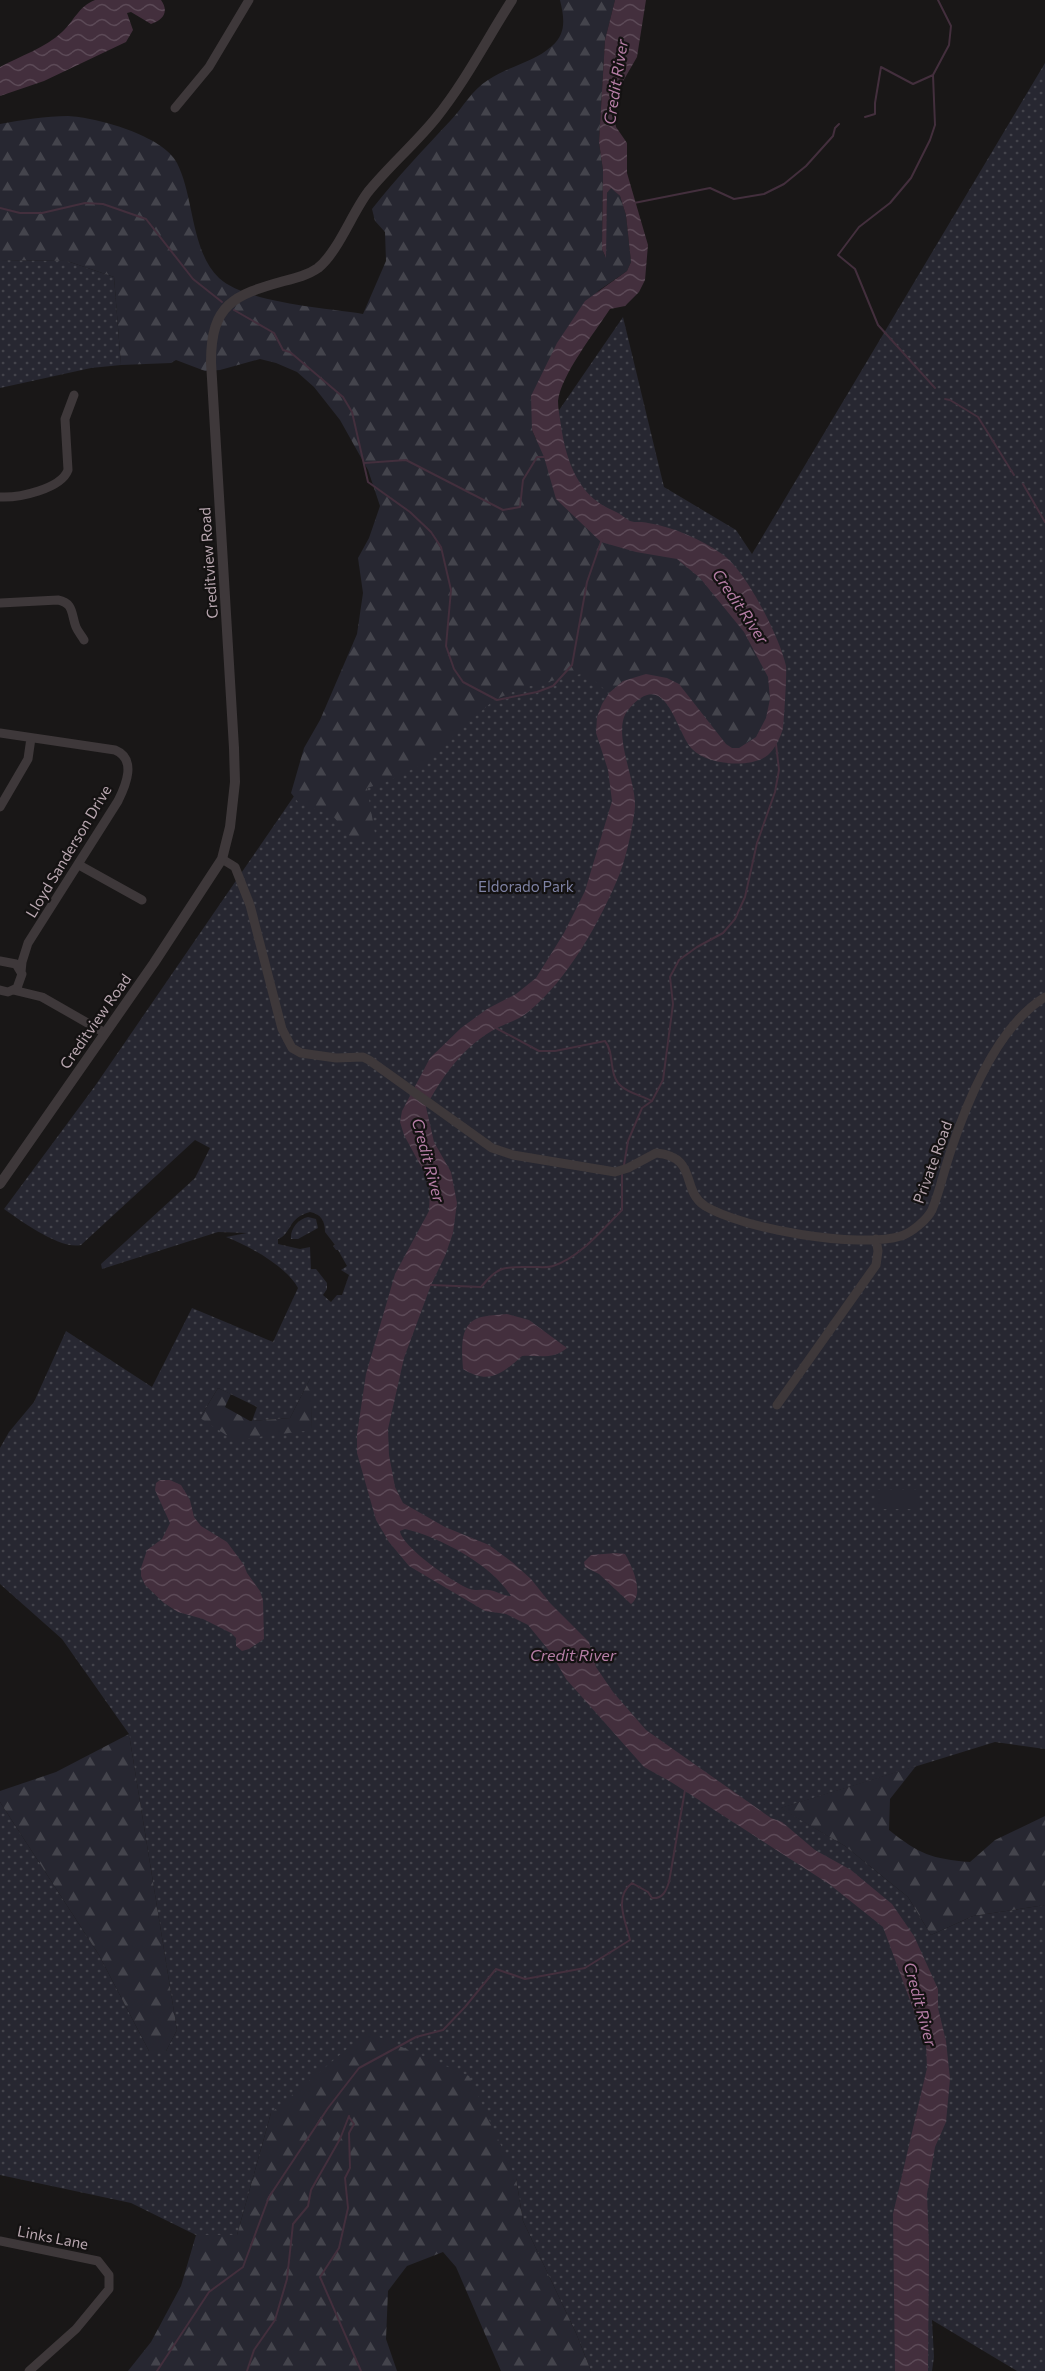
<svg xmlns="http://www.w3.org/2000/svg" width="1045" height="2371" font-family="Commissioner,sans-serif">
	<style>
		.green { fill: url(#green-dots); fill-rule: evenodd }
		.forest { fill: url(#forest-firs) }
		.pitch { fill: #272731 }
		.water { fill: url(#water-waves); fill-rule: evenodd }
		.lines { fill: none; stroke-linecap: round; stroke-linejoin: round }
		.stream { stroke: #432f3d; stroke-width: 2 }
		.minor { stroke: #3e383a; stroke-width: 9 }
		.tertiary { stroke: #3e383a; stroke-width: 10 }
		.labels { text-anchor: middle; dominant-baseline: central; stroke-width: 4.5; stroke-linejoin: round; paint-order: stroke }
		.street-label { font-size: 15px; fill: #baa8b1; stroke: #141212 }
		.park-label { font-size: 15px; fill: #7f83a5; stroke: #141212 }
		.water-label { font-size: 16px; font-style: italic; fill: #b67ea6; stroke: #141212 }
	</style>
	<defs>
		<pattern id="green-dots" width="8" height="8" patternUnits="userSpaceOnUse" patternTransform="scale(1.5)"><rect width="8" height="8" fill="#272731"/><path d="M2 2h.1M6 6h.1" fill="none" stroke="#44444c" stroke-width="1.8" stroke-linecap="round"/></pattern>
		<pattern id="forest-firs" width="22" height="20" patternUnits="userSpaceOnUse" patternTransform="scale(1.5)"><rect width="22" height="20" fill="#272731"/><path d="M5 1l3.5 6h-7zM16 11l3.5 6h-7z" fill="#44444c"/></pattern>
		<pattern id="water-waves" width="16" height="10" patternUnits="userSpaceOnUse" patternTransform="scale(1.5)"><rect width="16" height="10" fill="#432f3d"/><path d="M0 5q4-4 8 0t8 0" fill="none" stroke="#5c4a57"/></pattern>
	</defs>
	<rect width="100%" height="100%" fill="#191717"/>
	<path class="green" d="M1045,63V1749L995,1742L781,1808L845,1846L908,1897L931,1935L973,1916L1045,1905V2371H1017L932,2320L934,2357L932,2371H591L576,2333L523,2221L516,2178L271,2113L237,2235H196L131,2203L0,2175V1802L99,1955L149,2051H166L177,2030L129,1734L62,1639L0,1584V1448L9,1432L34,1402L66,1331L152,1387L192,1308L273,1342L298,1288C286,1266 249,1246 226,1237L247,1233L218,1232L102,1269L101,1264L195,1178L210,1148L195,1140L81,1245C61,1250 21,1221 4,1209L95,1086L623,317L664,487L736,530L752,554ZM310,1212C321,1214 325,1221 325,1232L335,1245L333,1246L336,1250H338L347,1266L341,1270L349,1275L342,1295H337L331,1302L323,1295L327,1289V1283L316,1269H311L310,1247L300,1249L278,1244V1239C292,1234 287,1218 310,1212ZM310,1379L312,1430L200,1418L218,1388L257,1407L252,1421L290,1418Z
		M0,260L67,261L114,277L121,365L91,368L0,388Z
		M308,1217L316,1219L318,1228L298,1239H291C290,1229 298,1219 308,1217Z"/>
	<path class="forest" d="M560,0H615L605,40L599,142L603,170L602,249L605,256L607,193L611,187L620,196L626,215L631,262L627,271L598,291L532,430L544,457L617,547L676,559L700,578L744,632L768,677L770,699L766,718L756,736L739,748H732L726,744L702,712L623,681L609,693L585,673L522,688L494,700L419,766L386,782L367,788L376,839H352L333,816L298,802L291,793L304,748L320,720L357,634L363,593L358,558L369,538L380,506L368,470L340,420L314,387L297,372L276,363L260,359L220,370L205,371L176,360L171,363L121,365L114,277L67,261L0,260V124C22,120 46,116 68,116C96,117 164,136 177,163C194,196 191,252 219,278C246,303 326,308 363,314L386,261L385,232L375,221L372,209C397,177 424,149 451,120C464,106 471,91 488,80C508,66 533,63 552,46C567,33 564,17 560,0Z
		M311,1377L312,1430L234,1440L200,1418L218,1388L231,1394L225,1407L250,1421L290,1418Z
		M129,1734L177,2030L166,2051H149L99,1955L0,1802V1791L56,1772Z
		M916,1766L890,1799L889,1830C919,1854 932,1859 970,1862L995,1840L1045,1816V1905L973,1916L931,1935L908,1897L845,1846L780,1808Z
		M367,2032L469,2076L516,2178L523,2221L576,2333L591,2371H501L456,2267L443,2252L407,2266L388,2291L386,2339L397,2371H128L151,2342L181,2286L196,2235H237L271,2113Z"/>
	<path class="pitch" d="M877,1490H918V1509H877Z"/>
	<path class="water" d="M95,0H161C169,11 164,20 151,24L131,12L127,13L133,30L126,42L44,81L0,96V67C20,56 45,48 62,32C74,21 79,6 95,0Z
		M615,0H646L637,57L622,83L613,107L616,127L627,143V173L648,245L645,280L639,292L625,306L610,309C595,332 561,375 558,401C558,409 560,418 561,426C565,453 574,485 598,502C604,507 613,510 620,514C623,516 626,519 630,521C635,523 643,521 648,523C673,527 701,539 722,554C746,570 780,638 786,666C787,672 784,722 783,728C781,737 774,750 768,755C751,769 707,765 692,749C675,731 666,664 628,710C611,731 636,780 635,806C634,822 626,858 620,873C601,920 568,980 528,1012C518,1021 502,1024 490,1032C462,1049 441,1078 426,1107L434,1142L451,1172L457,1203L453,1233L445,1256L431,1285L404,1358L388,1429L389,1455L395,1487L403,1503L445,1527L489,1545L512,1562L531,1579L550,1603L589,1642L596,1667L613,1692L646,1730L771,1818L782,1822L815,1850L851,1870L892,1904L914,1936L938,1989V2008L946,2041L950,2079L946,2122L935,2147L927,2194L929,2247L928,2371H895L893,2214L927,2068L926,2044L883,1927L829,1884L671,1782L644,1767L566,1679L551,1653L528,1625L506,1614L485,1611L409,1566L389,1542L376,1520L357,1453V1434L366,1374L395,1274L429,1211L430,1191L424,1172L404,1135L400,1122L402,1111L430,1058L461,1028L487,1009L516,994L536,978L564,933L585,891L612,801L608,770L596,733L597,717L602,704L609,693L623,681L646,674L667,678L679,684L726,744L732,748H739L756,737L766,718L770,699L768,677L744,632L700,578L677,559L636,552L601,542L556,499L544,457L532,430L531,396L557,343L585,301L627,271L631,262L626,215L620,196L611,188L607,193L606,258L602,249L603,170L599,142L605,40ZM405,1529C440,1537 492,1565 511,1596C503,1596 497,1591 489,1590C483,1589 476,1591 470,1589C455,1584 401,1546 400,1531Z
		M507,1314L529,1320L567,1348C553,1360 539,1355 522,1356C502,1374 489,1385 463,1369C462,1353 459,1329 474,1320C482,1315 498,1315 507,1314Z
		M160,1480H170L181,1485L190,1500L194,1517L201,1526L227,1542L244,1565L247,1573L260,1591L263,1600L264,1639L249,1649L242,1651L236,1646V1638L231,1633L203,1619L178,1612L164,1603L145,1585L141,1576V1568L147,1550L162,1539L170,1523L155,1490L156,1483Z
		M616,1553L625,1554C632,1566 645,1594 631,1604L599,1574L585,1567L584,1562L591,1555Z"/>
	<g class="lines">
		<path class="stream" d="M865,117L875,114V103L881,67L913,84L933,75
			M634,203L710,188L734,199L764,194L784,184L806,166L833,136L835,128L839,124
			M0,208L20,213H42L85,203L103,204L146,219L193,279L222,302
			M234,310L274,333L283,350L290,352L343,397L352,412L368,482L410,512L431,532L441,547L451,590L446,646L454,669L463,682L497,700L537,692L553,686L572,665L587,582L602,539
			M935,388L878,325L855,269L838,255L859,227L890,203L911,178L930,140L935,125L933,75L949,45L951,26L938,0
			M945,399L950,400L978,417L1014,475
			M364,463L406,460L503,510L520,507L523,480L537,457H544
			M1023,484L1045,522
			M494,1027L539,1051H555L605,1041C615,1053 608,1075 621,1086C628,1093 643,1096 652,1101
			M624,1165L628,1141L642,1108L652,1101L663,1080L673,1004L670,977L679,960L697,947L723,933L735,919L745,897L757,843L775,792L779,770L776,744
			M431,1285L481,1287C500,1264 505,1267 534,1267C540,1267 547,1268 553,1266C580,1257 602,1230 622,1210V1174
			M349,2117L354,2124L349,2133L350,2168L345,2178L348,2208L339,2248L320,2277L361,2371
			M157,2371L209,2292L243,2267L269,2197L328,2108L359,2068L416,2037L443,2030L465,2007L496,1969L525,1979L585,1968L630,1940C626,1921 613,1898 632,1883L648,1892L652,1898C663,1899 666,1891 669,1882L685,1790
			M247,2371L254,2350L275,2320L287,2279L293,2224L308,2206L311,2190L340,2139L349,2116"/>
		<path class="minor" d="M175,108L209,67L249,0
			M0,497C19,498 61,489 68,470L65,419L74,395
			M0,603L58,600C74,603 71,614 76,627C78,632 82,636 84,640
			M0,733L115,750C137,759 126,785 118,801L28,943L22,962L21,972
			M0,807L28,759L31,738
			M222,859L235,867L250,905L282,1029L292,1048L301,1053L336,1058L363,1057L369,1060L492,1148L513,1155L615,1172L628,1168L656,1153C699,1157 680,1190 705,1206C743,1229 858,1249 901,1236C911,1233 927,1220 932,1210C940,1191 944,1170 951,1150C968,1099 998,1026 1045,997
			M79,865L142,900
			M0,961L16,964L22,974L17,988L8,992L0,990
			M13,990L42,997L105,1033
			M777,1405L876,1265L878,1251L876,1239
			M0,2241L98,2261L109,2275V2289L76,2329L29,2371"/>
		<path class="tertiary" d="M0,1184L154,963L222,859L230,827L235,782L234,748L211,362C211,304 234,295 284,281C296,278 308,275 318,268C338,252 352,213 368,192C389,166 415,144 436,118C465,82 487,39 512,0"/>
	</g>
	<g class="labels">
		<g class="street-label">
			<text transform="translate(208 563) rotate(-94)">Creditview Road</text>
			<text transform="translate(68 851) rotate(-59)">Lloyd Sanderson Drive</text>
			<text transform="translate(95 1021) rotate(-55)">Creditview Road</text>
			<text transform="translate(932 1162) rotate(-70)">Private Road</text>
			<text transform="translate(53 2237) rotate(11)">Links Lane</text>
		</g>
		<g class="park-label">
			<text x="526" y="886">Eldorado Park</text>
		</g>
		<g class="water-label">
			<text transform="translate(615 82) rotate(-81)">Credit River</text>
			<text transform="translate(741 606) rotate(56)">Credit River</text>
			<text transform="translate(429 1160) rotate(75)">Credit River</text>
			<text x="573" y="1654">Credit River</text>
			<text transform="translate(921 2004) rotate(75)">Credit River</text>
		</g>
	</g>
</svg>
